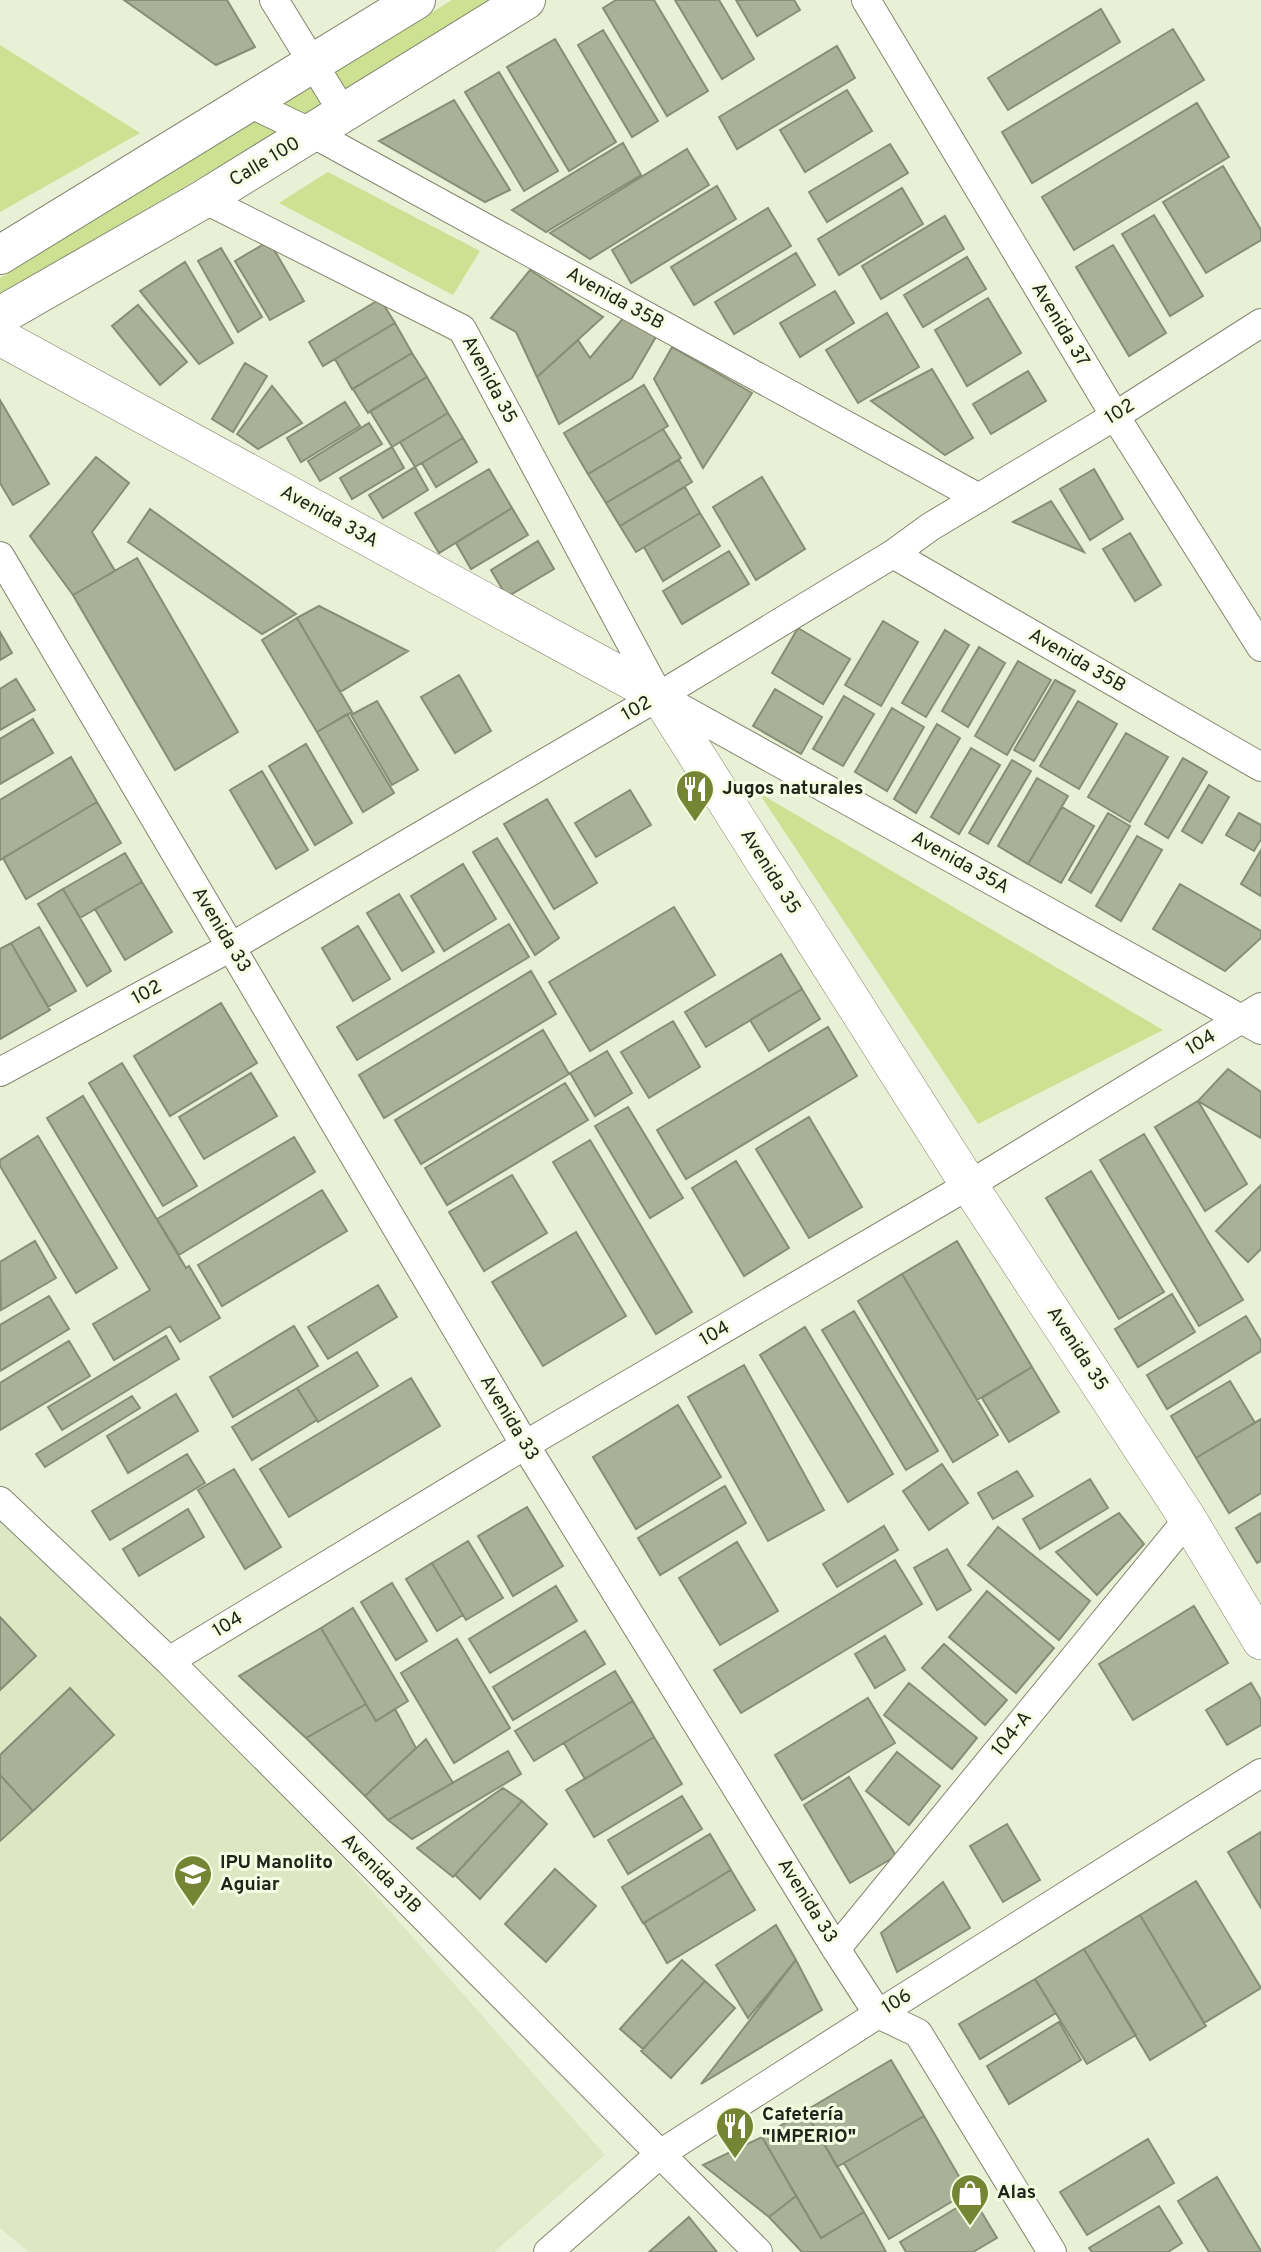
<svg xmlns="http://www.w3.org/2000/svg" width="1261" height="2252" font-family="Overpass,sans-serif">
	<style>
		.built { fill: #dee7c4 }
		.green { fill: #cee092 }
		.building { fill: #aab197; stroke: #878e75; stroke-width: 2 }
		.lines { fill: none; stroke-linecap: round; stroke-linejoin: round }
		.minor-casing { stroke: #81876f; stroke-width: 30 }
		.tertiary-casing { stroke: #81876f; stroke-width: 38 }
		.primary-casing { stroke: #81876f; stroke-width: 40 }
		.minor { stroke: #fff; stroke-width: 28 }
		.tertiary { stroke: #fff; stroke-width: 37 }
		.primary { stroke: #fff; stroke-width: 38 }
		.labels { text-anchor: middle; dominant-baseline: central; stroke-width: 6; stroke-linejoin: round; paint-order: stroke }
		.street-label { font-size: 19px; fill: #21241a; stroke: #f6fde2 }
		.poi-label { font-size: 19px; font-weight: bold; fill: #21241a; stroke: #f6fde2; text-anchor: start }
	</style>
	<rect width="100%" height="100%" fill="#e9f0d5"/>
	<path class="built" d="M0,1513L169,1661L605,2155L494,2252H29L0,2228Z"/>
	<path class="green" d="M452,0H490L277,133L0,294V278Z
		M0,45L140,133L0,212Z
		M328,172L480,251L453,295L279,203Z
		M759,793L1163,1030L978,1124Z"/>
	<path class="building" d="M124,0H227L255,47L216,65Z
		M616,0H654L708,91L667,116L603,8Z
		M675,0H719L754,59L722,79Z
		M736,0H794L800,10L757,36Z
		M1101,9L1120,42L1008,110L988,78Z
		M1173,29L1204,80L1032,183L1002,132Z
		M603,30L658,121L632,137L578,45Z
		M555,39L616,142L569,171L507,67Z
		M837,46L855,78L737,149L719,117Z
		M499,72L558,171L524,191L465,92Z
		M847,90L872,131L805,172L780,130Z
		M454,100L510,190L485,202L379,141Z
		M1197,103L1229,157L1074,250L1042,197Z
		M623,143L641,175L546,232L512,210Z
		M890,144L908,173L827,222L809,192Z
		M687,149L709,185L590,259L550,233Z
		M1223,166L1261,230V240L1206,273L1163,202Z
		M717,186L736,219L631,283L612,250Z
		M902,188L923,224L839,275L818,239Z
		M768,208L791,246L694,305L671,267Z
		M1154,215L1203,296L1170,316L1122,234Z
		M945,216L964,249L881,299L862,266Z
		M269,241L304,301L270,320L235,261Z
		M1113,245L1166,333L1129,356L1076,267Z
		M221,248L262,317L238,332L198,261Z
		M796,253L815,285L734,334L715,302Z
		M967,257L986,289L923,327L904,295Z
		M185,262L233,343L199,364L140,291Z
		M530,270L603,317L537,377L516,332L491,318Z
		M835,291L854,323L800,357L780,323Z
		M988,298L1021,353L967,386L935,330Z
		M380,299L395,323L323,366L309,342Z
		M138,305L187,362L160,385L112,326Z
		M887,313L919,367L858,403L826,350Z
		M625,316L657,335L632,378L559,424L537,377L578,340L590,358Z
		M395,323L412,353L352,389L335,359Z
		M672,347L752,393L703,468L654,379Z
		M412,353L427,377L368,413L353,389Z
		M245,363L267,376L233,432L212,419Z
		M932,369L973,438L945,455L871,401Z
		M1028,371L1046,401L991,434L973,404Z
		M427,377L448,413L392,447L370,411Z
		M644,385L668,426L588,474L564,433Z
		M272,386L302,423L258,449L237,434Z
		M0,400L49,484L13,505L0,483Z
		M345,402L360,426L301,462L287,438Z
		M448,413L463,438L415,467L400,442Z
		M369,423L382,444L320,481L308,461Z
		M663,429L681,458L606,503L588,474Z
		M463,438L477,462L436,487L422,463Z
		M392,447L404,468L352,499L340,478Z
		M96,457L129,483L92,532L115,571L73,595L30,536Z
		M679,460L692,482L620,526L606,503Z
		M415,467L428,490L383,518L369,495Z
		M489,469L512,508L439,553L415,513Z
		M1094,469L1123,519L1090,540L1060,489Z
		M762,477L805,549L756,580L713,507Z
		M685,487L700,513L636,552L620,526Z
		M1051,501L1084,552L1013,522Z
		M512,508L528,535L471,569L456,543Z
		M150,509L296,614L262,634L128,542Z
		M700,513L720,546L663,581L644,547Z
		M1130,533L1161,585L1135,601L1103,549Z
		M538,541L554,569L507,597L491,570Z
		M729,551L749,584L682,624L663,591Z
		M137,558L238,732L175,770L73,595Z
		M319,606L408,651L340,692L297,618Z
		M297,618L352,712L317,732L262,640Z
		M883,621L918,642L881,706L845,685Z
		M798,628L850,659L823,704L772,673Z
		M945,630L969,645L926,717L902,703Z
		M0,632L12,653L0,660Z
		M979,647L1005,663L968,727L942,711Z
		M1018,661L1051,680L1007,755L975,736Z
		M459,675L491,731L455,753L421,697Z
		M16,679L35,710L0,730V689Z
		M1055,680L1075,691L1034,761L1014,750Z
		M775,689L822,717L801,754L753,726Z
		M844,696L874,714L843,766L813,749Z
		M377,701L418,770L392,785L351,715Z
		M1078,701L1117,724L1079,789L1040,766Z
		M892,708L924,727L887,791L855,772Z
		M347,714L394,793L363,812L317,732Z
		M33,719L53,753L0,784V739Z
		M937,724L960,738L916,813L894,799Z
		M1126,733L1168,757L1130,822L1088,797Z
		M306,744L352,823L315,845L269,766Z
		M971,748L1000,765L959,834L931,817Z
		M71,757L97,802L0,860V800Z
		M1183,758L1207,772L1168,838L1145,824Z
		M1012,760L1031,771L988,844L969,833Z
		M262,771L308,850L276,869L230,790Z
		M1037,778L1068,796L1028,864L998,846Z
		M1209,785L1229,797L1202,843L1182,831Z
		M630,790L651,825L596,857L575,823Z
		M547,799L597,883L554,909L504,824Z
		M97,802L121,843L26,899L3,858Z
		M1062,807L1094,826L1061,883L1028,864Z
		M1108,813L1130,826L1091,893L1069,880Z
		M1239,813L1261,825V839L1254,851L1226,835Z
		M1137,836L1162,850L1121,921L1096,906Z
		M497,838L559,938L535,955L473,852Z
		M1261,850V896L1241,884Z
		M125,853L142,882L80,918L63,889Z
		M463,864L496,919L444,951L411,896Z
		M142,882L172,932L125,960L95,909Z
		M1180,884L1261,931V938L1225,971L1153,929Z
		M63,889L111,971L87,986L38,904Z
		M399,894L434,952L402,971L367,913Z
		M674,907L715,975L590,1051L549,982Z
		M509,924L529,957L357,1060L337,1027Z
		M358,926L390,979L353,1001L322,948Z
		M39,927L76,991L48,1007L11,943Z
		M11,943L50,1010L0,1039V949Z
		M781,954L802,989L706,1047L685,1012Z
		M531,971L556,1014L384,1118L359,1075Z
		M802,989L820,1019L769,1051L750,1020Z
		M221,1003L257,1063L170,1116L134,1056Z
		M673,1021L700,1067L649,1098L621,1052Z
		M828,1027L857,1076L686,1179L657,1130Z
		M543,1030L569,1074L421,1164L395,1120Z
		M607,1051L632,1093L595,1116L570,1073Z
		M122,1063L197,1186L163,1206L89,1083Z
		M1228,1069L1261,1092V1138L1198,1101Z
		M251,1073L277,1116L204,1159L179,1117Z
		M565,1083L588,1120L447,1205L425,1168Z
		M83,1096L186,1268L189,1266L220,1318L180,1342L170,1326L114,1360L93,1324L150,1290L47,1118Z
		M1198,1101L1247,1184L1205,1211L1155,1127Z
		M628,1107L683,1198L650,1218L595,1126Z
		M809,1117L862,1207L809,1238L756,1149Z
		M1144,1134L1243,1300L1199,1326L1100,1160Z
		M38,1136L117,1268L76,1293L0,1166V1160Z
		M294,1137L315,1172L179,1255L157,1219Z
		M590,1140L692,1312L656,1334L553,1162Z
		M736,1161L789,1248L744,1276L692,1188Z
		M1091,1171L1164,1292L1119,1319L1046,1198Z
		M512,1175L547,1233L484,1271L449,1212Z
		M1261,1185V1249L1248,1262L1216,1231Z
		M322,1190L347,1231L222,1306L198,1265Z
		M576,1232L626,1316L543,1366L492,1282Z
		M35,1241L56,1278L1,1310L0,1262Z
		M957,1241L1032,1367L977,1400L902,1274Z
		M902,1274L998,1435L953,1462L858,1301Z
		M378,1285L397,1317L328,1359L308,1327Z
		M1172,1294L1195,1332L1138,1367L1115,1329Z
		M49,1296L69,1329L0,1371V1325Z
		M854,1311L938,1451L906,1470L822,1330Z
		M1246,1316L1261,1341V1351L1167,1409L1147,1375Z
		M294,1326L318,1366L233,1417L210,1377Z
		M805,1327L893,1474L848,1502L760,1355Z
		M166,1336L179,1359L62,1430L48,1407Z
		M69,1341L90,1376L0,1430V1383Z
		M357,1352L378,1386L318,1422L297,1388Z
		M744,1365L824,1510L768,1541L688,1397Z
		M1032,1367L1059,1412L1009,1442L982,1398Z
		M411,1378L440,1426L289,1517L260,1469Z
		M1230,1381L1255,1423L1196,1458L1171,1416Z
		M297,1388L317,1420L252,1460L232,1427Z
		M176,1394L198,1431L128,1473L107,1436Z
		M132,1396L140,1408L45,1467L36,1454Z
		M678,1405L721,1477L636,1529L593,1457Z
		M1261,1419V1493L1229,1513L1196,1458Z
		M187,1454L205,1483L110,1540L92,1511Z
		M942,1464L968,1503L929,1530L903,1491Z
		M234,1469L281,1547L245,1569L198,1490Z
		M1017,1471L1033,1496L993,1519L978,1493Z
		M1090,1479L1108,1508L1040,1549L1023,1519Z
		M725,1486L746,1523L660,1575L638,1538Z
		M527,1507L563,1566L513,1596L478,1536Z
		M188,1509L204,1537L139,1576L123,1549Z
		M1119,1513L1144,1544L1097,1595L1056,1552Z
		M1261,1513V1561L1257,1563L1236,1528Z
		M884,1526L898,1550L837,1587L823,1564Z
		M998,1527L1090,1601L1059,1640L968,1565Z
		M468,1541L503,1598L466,1620L432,1563Z
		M737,1542L778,1611L720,1645L679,1578Z
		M947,1549L971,1590L937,1610L914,1568Z
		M895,1560L922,1604L741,1713L714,1670Z
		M432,1563L463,1615L437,1631L406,1579Z
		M392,1583L427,1641L396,1660L361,1602Z
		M556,1586L577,1621L490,1673L469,1639Z
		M987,1591L1054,1648L1016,1693L949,1637Z
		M1194,1606L1228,1663L1133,1720L1099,1664Z
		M353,1608L408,1701L376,1721L321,1628Z
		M0,1617L36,1656L0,1690Z
		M321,1628L366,1704L306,1738L239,1676Z
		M585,1631L605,1664L513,1720L493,1687Z
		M885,1636L905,1670L875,1688L855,1654Z
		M457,1639L510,1728L454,1763L401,1673Z
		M944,1644L1007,1700L985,1725L922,1668Z
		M615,1671L633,1701L534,1761L515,1731Z
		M909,1683L977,1738L952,1769L884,1715Z
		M1251,1683L1261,1700V1725L1227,1745L1206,1710Z
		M70,1688L114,1735L33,1811L0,1775V1755Z
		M868,1698L895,1743L802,1800L775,1755Z
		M633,1701L654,1737L585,1779L564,1743Z
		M366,1704L376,1721L395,1709L416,1748L365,1796L306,1738Z
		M654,1737L682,1784L594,1837L566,1790Z
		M426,1739L453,1783L388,1820L365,1796Z
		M508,1751L521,1774L412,1839L388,1820Z
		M897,1752L940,1786L909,1825L866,1791Z
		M0,1775L33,1811L0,1841Z
		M849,1777L896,1856L850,1883L804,1805Z
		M503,1788L522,1801L453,1877L417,1848Z
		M682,1796L702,1829L628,1874L608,1840Z
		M522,1801L547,1824L480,1899L455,1875Z
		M1007,1824L1040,1880L1003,1902L970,1846Z
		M1261,1832V1908L1228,1852Z
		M710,1834L731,1870L643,1923L622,1887Z
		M555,1869L596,1906L546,1962L505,1924Z
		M731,1870L755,1910L667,1963L644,1923Z
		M1196,1881L1261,1988L1204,2023L1140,1915Z
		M943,1882L970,1928L897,1972L881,1933Z
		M1140,1915L1206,2026L1150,2060L1084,1949Z
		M776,1925L796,1960L748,2018L716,1965Z
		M1084,1949L1136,2035L1087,2064L1035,1979Z
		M682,1960L705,1981L643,2049L620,2029Z
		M796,1960L822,2010L701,2084Z
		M1035,1979L1056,2013L980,2059L959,2024Z
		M705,1981L735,2008L671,2078L641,2051Z
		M1059,2022L1081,2060L1009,2104L987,2066Z
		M891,2060L924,2116L837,2167L805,2111Z
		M805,2111L864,2212L821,2238L762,2137Z
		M924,2116L968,2192L889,2239L844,2163Z
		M762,2137L796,2196L769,2217L703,2165Z
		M1148,2139L1174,2183L1087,2235L1060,2192Z
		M1217,2177L1261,2251V2252H1209L1178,2201Z
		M796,2196L821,2238L864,2212L886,2252H802L769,2217Z
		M973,2198L997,2238L973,2252H906L900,2242Z
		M1159,2206L1182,2243L1168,2252H1092L1089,2248Z
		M689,2217L717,2252H649Z"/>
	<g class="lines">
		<defs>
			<path id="minor" d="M274,0L344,114
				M866,0L1115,416L1261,647
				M249,103L312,133L979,498
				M204,199L462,329L659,696L1261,1030
				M893,554L1261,767
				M0,556L525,1445L836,1949L878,2014L918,2033L1052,2252
				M0,1072L231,947L659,696L893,554L930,527L1115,416L1261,323
				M0,1501L169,1661L758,2252
				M169,1661L525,1445L969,1185L1261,1007
				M836,1949L1188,1519
				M548,2252L660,2154L878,2014L1261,1773"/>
			<path id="tertiary" d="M0,337L659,696L969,1185L1188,1519L1261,1641"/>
			<path id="primary" d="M0,255L416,0
				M0,316L204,199L526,0"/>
		</defs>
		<use href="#minor" class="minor-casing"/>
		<use href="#tertiary" class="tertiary-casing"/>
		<use href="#primary" class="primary-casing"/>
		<use href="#minor" class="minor"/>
		<use href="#tertiary" class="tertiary"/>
		<use href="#primary" class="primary"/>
	</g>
	<defs>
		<symbol id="restaurant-pin" viewBox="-11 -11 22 30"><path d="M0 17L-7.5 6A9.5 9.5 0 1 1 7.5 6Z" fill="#758534" stroke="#f6fde2"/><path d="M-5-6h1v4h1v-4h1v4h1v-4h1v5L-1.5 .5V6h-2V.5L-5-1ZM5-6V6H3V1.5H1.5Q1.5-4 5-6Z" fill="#fff"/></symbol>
		<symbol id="school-pin" viewBox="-11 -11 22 30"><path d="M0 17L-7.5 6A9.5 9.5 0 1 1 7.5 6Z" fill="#758534" stroke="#f6fde2"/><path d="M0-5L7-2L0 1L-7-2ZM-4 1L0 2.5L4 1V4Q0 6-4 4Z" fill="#fff"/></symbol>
		<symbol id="shop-pin" viewBox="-11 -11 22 30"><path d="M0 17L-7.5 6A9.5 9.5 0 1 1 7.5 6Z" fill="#758534" stroke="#f6fde2"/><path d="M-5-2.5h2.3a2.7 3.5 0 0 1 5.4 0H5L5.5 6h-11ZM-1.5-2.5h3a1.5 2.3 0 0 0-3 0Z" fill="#fff"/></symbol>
	</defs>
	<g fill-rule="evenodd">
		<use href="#restaurant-pin" x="673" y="767" width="44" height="60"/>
		<use href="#school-pin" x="171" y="1852" width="44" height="60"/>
		<use href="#restaurant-pin" x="713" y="2104" width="44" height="60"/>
		<use href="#shop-pin" x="948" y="2171" width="44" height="60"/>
	</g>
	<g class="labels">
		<g class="street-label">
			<text transform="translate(265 162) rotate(-31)">Calle 100</text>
			<text transform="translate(615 299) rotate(29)">Avenida 35B</text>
			<text transform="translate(1060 325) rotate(59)">Avenida 37</text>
			<text transform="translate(489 380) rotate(62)">Avenida 35</text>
			<text transform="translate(1120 412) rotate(-32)">102</text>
			<text transform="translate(329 517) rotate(29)">Avenida 33A</text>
			<text transform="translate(1077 661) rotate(30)">Avenida 35B</text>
			<text transform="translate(637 709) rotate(-30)">102</text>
			<text transform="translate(960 863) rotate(29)">Avenida 35A</text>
			<text transform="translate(770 872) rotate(58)">Avenida 35</text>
			<text transform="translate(221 930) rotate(59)">Avenida 33</text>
			<text transform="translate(147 993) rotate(-29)">102</text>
			<text transform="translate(1201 1043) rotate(-31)">104</text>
			<text transform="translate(715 1334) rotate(-30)">104</text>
			<text transform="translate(1077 1349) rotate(57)">Avenida 35</text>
			<text transform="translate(509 1418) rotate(59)">Avenida 33</text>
			<text transform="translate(228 1625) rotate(-31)">104</text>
			<text transform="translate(1012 1734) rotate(-51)">104-A</text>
			<text transform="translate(381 1874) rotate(45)">Avenida 31B</text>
			<text transform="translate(807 1901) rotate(58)">Avenida 33</text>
			<text transform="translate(897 2002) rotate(-32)">106</text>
		</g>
		<g class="poi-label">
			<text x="722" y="789">Jugos naturales</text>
			<text x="220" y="1863">IPU Manolito<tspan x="220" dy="22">Aguiar</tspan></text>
			<text x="762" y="2115">Cafetería<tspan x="762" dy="22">"IMPERIO"</tspan></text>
			<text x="997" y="2193">Alas</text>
		</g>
	</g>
</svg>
